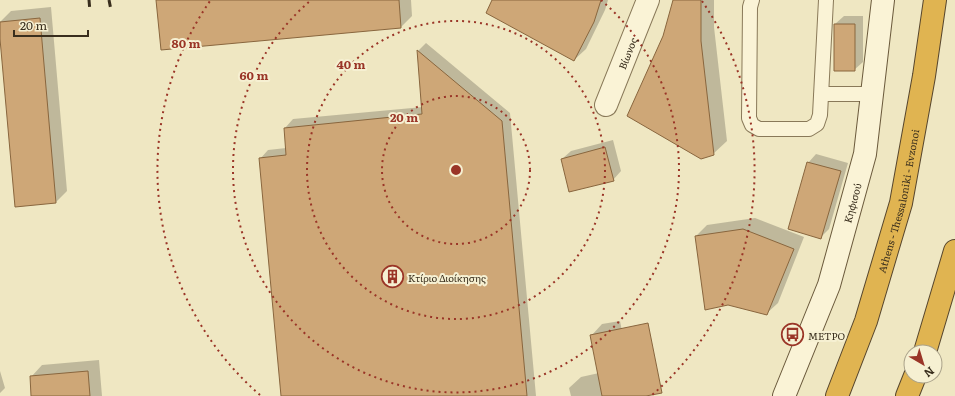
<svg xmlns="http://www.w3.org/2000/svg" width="955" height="396" font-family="Literata,serif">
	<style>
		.shadow { fill: #0003 }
		.building { fill: #cea777; stroke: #89663e }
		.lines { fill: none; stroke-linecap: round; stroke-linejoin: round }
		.service-casing { stroke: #897959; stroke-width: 16 }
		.minor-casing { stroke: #897959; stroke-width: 24 }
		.secondary-casing { stroke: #6b5a3c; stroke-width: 24 }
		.motorway-casing { stroke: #57462d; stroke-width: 24 }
		.service { stroke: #faf3d6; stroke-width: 14 }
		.minor { stroke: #faf3d6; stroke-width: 22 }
		.secondary { stroke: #faf3d6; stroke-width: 22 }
		.motorway { stroke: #e0b451; stroke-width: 22 }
		.rail { stroke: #392e1d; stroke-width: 3; stroke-dasharray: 7 7; stroke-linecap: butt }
		.ring { fill: none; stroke: #9a3527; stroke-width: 2; stroke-dasharray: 2 4 }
		.labels { text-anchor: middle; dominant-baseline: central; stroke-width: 4; stroke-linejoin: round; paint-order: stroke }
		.street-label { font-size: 10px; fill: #392e1d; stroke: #f6f0d2 }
		.poi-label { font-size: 10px; fill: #392e1d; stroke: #f6f0d2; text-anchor: start }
		.centre { fill: #9a3527; stroke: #f6f0d2; stroke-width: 2 }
		.ring-label { font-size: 12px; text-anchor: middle; font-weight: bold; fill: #9a3527; stroke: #f6f0d2; stroke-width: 4; stroke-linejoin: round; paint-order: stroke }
	</style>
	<rect width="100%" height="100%" fill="#efe7c2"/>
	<path class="shadow" d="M157,0H411L412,16L401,27Z
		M493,0H608L605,10L586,49L574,60Z
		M674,0H714V27L727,141L713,154L664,36Z
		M51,7L67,191L56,202L0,27V22L11,11Z
		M844,16H863V62L854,70L835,24Z
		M426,43L510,113L536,396H282L260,159L268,150L286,148L285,128L293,119L423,107L418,51Z
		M613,140L621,171L613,180L562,159L571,151Z
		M816,154L848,163L829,229L821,237L808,163Z
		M755,218L804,237L778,303L766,314L696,236L707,225Z
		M620,321L635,396H571L569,388L581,377L599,373L591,336L602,324Z
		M99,360L102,396H32L31,377L42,365Z
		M0,371L5,388L0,393Z"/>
	<path class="building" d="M156,0H399L401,28L161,50Z
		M492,0H601L594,22L574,61L486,13Z
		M673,0H701V41L714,155L701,159L627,116L663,36Z
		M40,18L56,203L15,207L0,39V22Z
		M834,24H855V71H834Z
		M417,50L502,121L527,396H281L259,158L286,155L284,128L422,114Z
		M605,147L614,181L569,192L561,159Z
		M807,162L841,171L821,239L788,229Z
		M743,229L794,249L767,315L728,305L705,310L695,236Z
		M648,323L662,393L646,396H602L590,335Z
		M88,371L90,396H31L30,376Z"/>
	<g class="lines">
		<defs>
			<path id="service" d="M752,0L750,7L749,118L752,125L759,129H809L817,124L820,115L826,0
				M821,94H872"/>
			<g id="minor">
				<path id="s1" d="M606,105L648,0"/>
			</g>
			<g id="secondary">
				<path id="s2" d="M784,396L829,285L865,154L883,0"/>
			</g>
			<g id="motorway">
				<path d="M925,352L955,251"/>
				<path id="s3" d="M837,396L866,321L901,203L924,76L935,0"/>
				<path d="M907,396L915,376"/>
			</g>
		</defs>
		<use href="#service" class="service-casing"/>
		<use href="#minor" class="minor-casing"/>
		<use href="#secondary" class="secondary-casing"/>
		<use href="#motorway" class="motorway-casing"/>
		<use href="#service" class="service"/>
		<use href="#minor" class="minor"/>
		<use href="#secondary" class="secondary"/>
		<use href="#motorway" class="motorway"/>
		<path class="rail" d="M89,0L90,12
			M109,0L111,10"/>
	</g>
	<g class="ring">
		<circle cx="456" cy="170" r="74"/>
		<circle cx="456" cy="170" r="149"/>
		<path d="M601 0A223 223 0 1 1 311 0"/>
		<path d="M260 395A298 298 0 0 1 210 1M702 1A298 298 0 0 1 652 395"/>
	</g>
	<defs>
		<symbol id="building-ring" viewBox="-11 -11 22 22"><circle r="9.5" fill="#f6f0d2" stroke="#9a3527" stroke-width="1.5"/><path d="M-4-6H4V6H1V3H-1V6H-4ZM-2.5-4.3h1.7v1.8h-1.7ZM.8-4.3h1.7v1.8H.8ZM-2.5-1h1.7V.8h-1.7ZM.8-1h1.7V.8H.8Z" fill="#9a3527"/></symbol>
		<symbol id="bus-ring" viewBox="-11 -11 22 22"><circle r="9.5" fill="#f6f0d2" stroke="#9a3527" stroke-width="1.5"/><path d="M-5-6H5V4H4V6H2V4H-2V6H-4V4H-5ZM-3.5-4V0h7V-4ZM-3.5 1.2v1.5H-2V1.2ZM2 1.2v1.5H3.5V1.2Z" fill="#9a3527"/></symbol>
	</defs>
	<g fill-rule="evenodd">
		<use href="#building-ring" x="380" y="264" width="25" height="25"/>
		<use href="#bus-ring" x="780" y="322" width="25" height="25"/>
	</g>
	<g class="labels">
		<g class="street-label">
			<text stroke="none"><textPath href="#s1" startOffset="56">Βίωνος</textPath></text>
			<text stroke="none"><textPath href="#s3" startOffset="205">Athens - Thessaloniki - Evzonoi</textPath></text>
			<text stroke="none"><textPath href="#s2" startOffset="205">Κηφισού</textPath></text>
		</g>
		<g class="poi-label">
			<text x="408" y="277">Κτίριο Διοίκησης</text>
			<text x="808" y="335">ΜΕΤΡΟ</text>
		</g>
	</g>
	<circle cx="456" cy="170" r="6" class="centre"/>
	<g class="ring-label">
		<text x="186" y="48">80 m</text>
		<text x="351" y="69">40 m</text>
		<text x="254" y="80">60 m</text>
		<text x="404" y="122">20 m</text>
	</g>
	<g transform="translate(923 364) rotate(142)"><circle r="19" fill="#f6f0d2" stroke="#aaa28a"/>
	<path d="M0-3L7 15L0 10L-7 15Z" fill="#9a3527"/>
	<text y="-6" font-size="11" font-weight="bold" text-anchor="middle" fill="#392e1d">N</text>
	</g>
	<path d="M14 30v6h74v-6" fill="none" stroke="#392e1d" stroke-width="2"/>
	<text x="20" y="30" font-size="12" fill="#392e1d" stroke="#f6f0d2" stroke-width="3" paint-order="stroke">20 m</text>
</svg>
